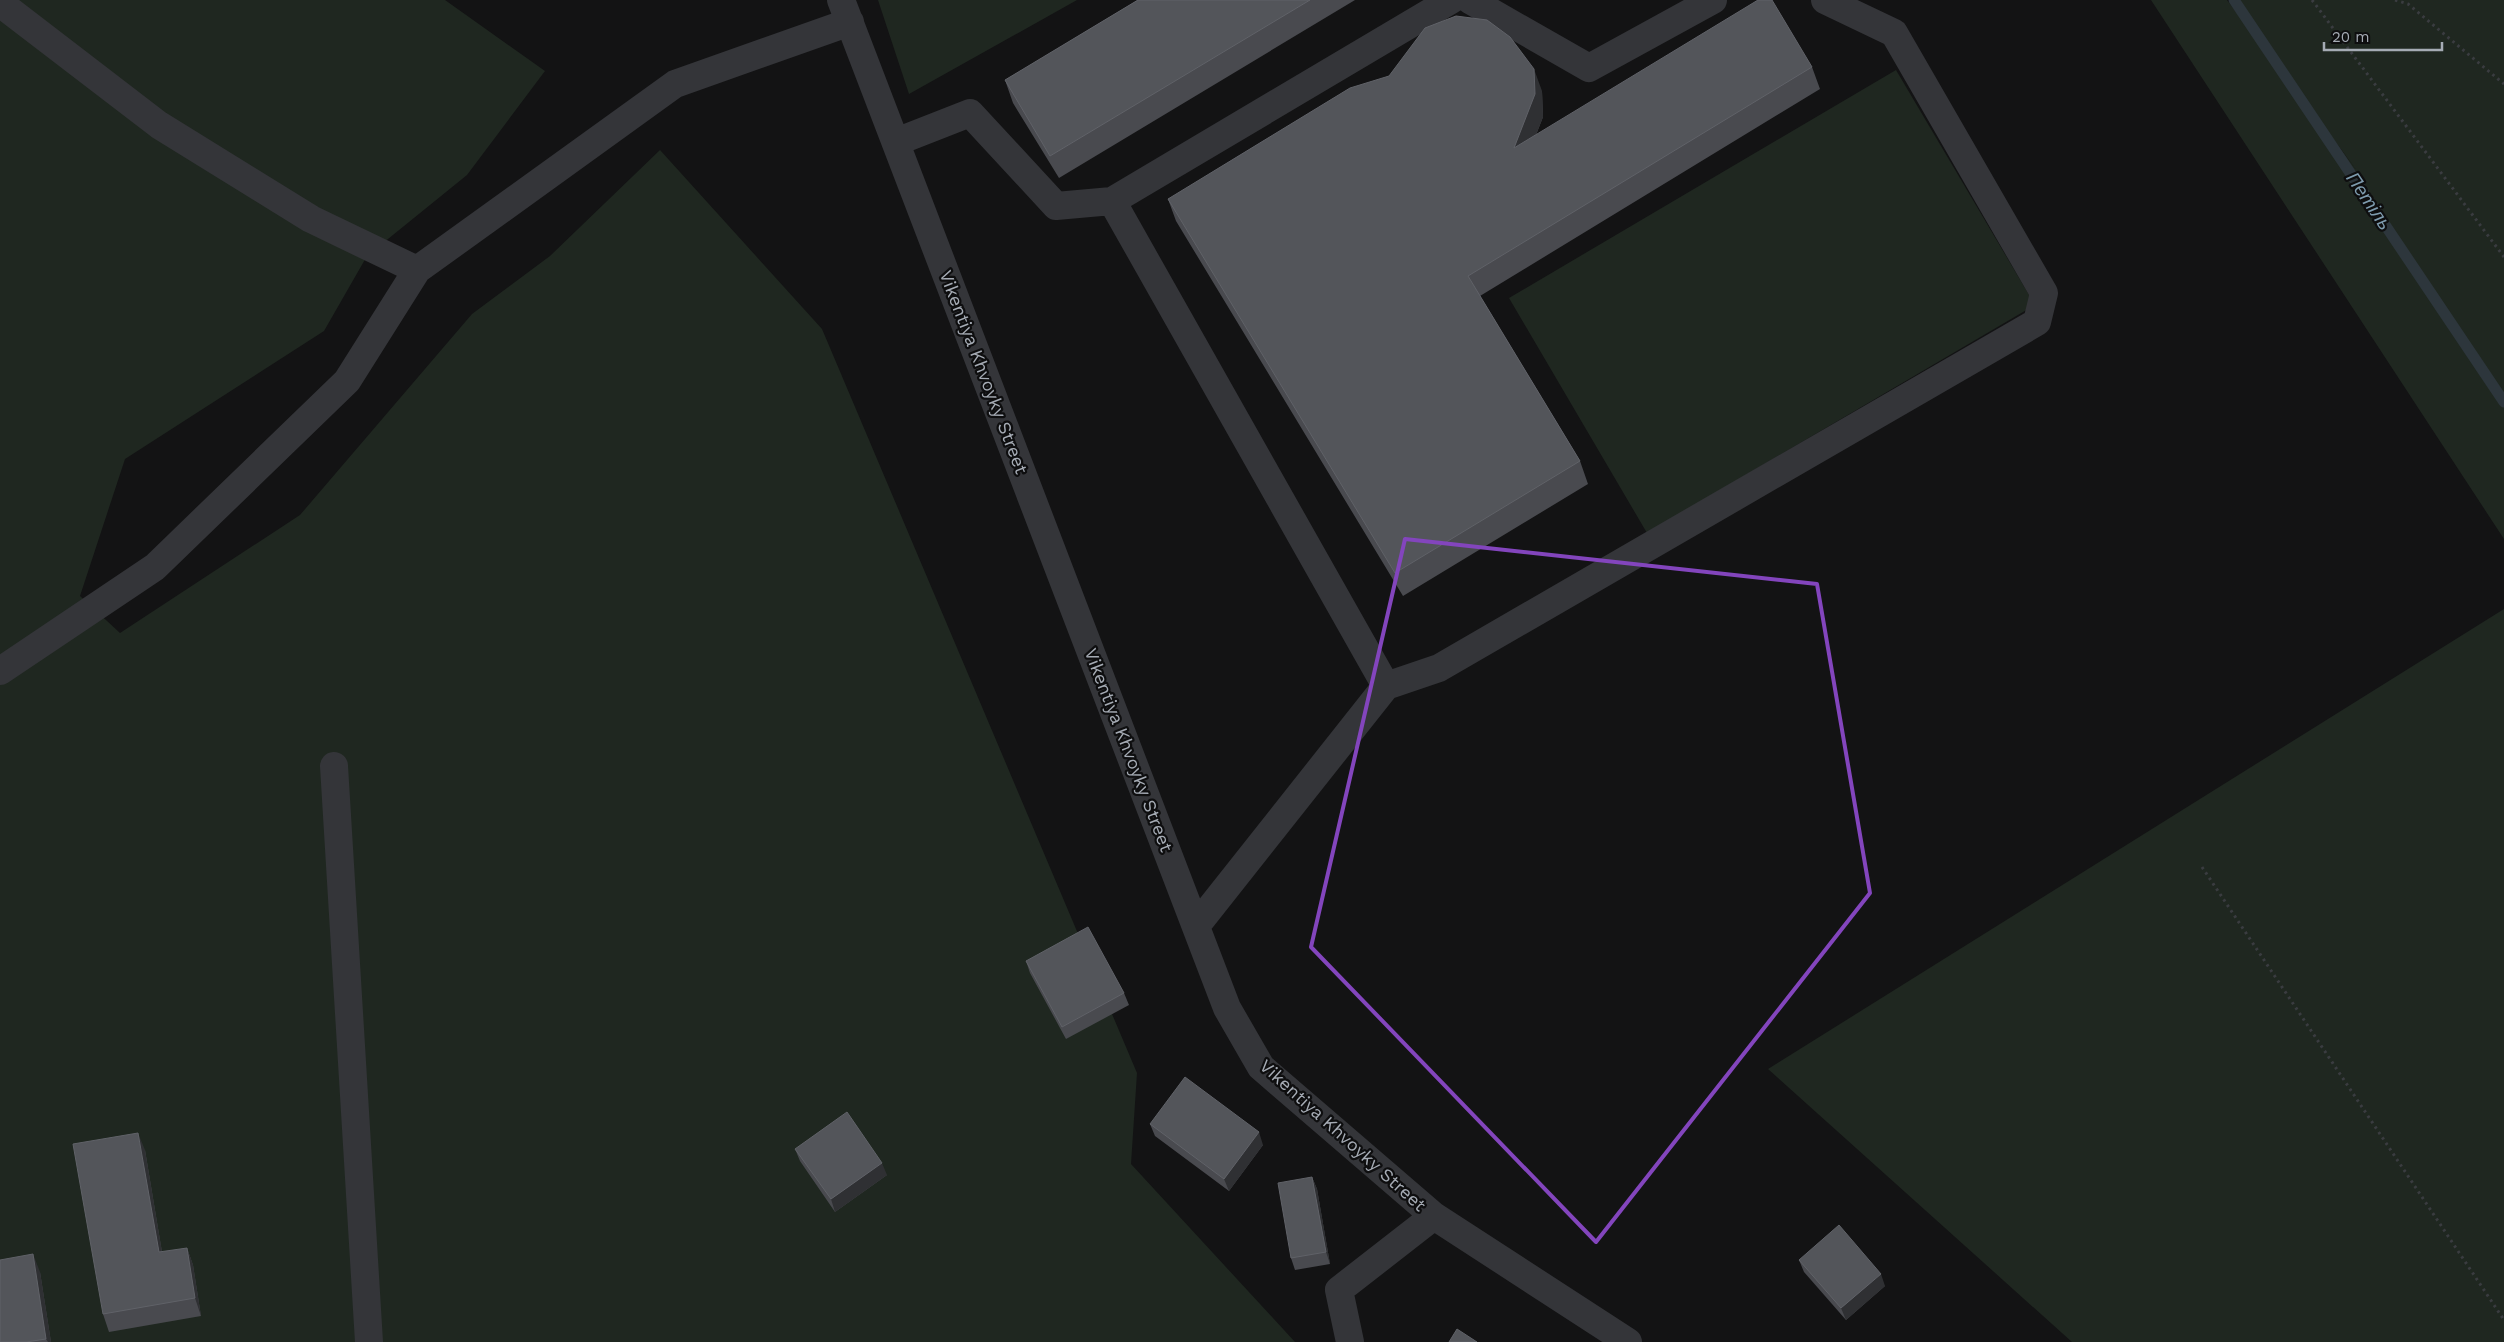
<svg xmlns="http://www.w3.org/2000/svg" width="2504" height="1342" font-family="'Work Sans',sans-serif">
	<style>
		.green { fill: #1f2720 }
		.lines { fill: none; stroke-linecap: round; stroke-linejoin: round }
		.stream { stroke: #2d363c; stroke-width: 11 }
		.path { stroke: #3a3c40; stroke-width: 3; stroke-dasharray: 2.5 4; stroke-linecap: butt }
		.minor { stroke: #343539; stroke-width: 28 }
		.wall { fill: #494a4f }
		.shaded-wall { fill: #2f3033 }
		.building { fill: #53555a; stroke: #606268 }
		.marked { fill: none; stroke: #8345bd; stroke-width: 4; stroke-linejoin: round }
		.labels { text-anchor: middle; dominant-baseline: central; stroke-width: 4.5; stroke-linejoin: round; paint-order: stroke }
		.street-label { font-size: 18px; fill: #a5abb4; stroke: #0e0e0f }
		.water-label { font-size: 19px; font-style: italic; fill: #7e9bae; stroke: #0e0e0f }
	</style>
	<rect width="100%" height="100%" fill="#131314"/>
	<path class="green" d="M0,0H445L545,71L467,175L367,256L324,331L125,459L80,596L120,633L300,515L472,314L550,256L660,150L822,329L1137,1073L1131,1164L1295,1342H0Z
		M878,0H1077L909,94Z
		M2151,0H2227L2358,172L2230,0H2504V539Z
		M1896,70L2035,305L1647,533L1509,298Z
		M2504,609V1342H2072L1768,1069Z"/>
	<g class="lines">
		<path class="stream" d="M2234,0L2504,402"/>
		<path class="path" d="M2312,0L2504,257
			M2395,0L2408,4L2504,84
			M2202,867L2504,1320"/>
		<path class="minor" d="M841,0L1227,1008L1261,1067L1434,1216L1628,1342
			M1470,0L1589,68L1713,0
			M0,3L159,125L311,219L417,270L675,84L850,22
			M896,142L970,113L1056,206L1112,201
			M0,671L155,567L347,381L417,270
			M1386,686L1112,201L1451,0
			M334,766L369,1342
			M1196,926L1386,686L1439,668L2037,322L2044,293L1894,33L1825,0
			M1350,1342L1339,1290L1434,1216"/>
	</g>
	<path class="wall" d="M1138,0H1355L1059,178L1013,103L1005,80Z
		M1812,67L1820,89L1480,296L1580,461L1588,484L1403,596L1176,221L1168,199L1542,91L1543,117L1536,135Z
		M1026,961L1124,993L1129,1005L1066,1039L1030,973Z
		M1150,1124L1263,1145L1229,1191L1155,1136Z
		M795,1149L887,1175L835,1212L800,1161Z
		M145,1150L162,1252L187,1248L193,1265L201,1316L109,1332L103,1314Z
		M1312,1177L1317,1189L1330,1264L1295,1270L1291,1258Z
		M1799,1260L1885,1286L1846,1320L1804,1272Z
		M40,1272L51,1342H0Z"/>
	<path class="shaded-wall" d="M1534,69L1542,91L1543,117L1522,170L1514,148Z
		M1259,1132L1263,1145L1229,1191L1224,1179Z
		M138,1133L145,1150L165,1270L159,1252Z
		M882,1163L887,1175L835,1212L831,1199Z
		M1312,1177L1317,1189L1330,1264L1326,1252Z
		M187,1248L193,1265L201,1316L195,1298Z
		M33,1254L40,1272L51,1342H48L46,1339Z
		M1881,1274L1885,1286L1846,1320L1841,1308Z"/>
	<path class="building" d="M1138,0H1310L1050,156L1005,80Z
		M1758,0H1772L1812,67L1468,276L1580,461L1395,573L1168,199L1350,88L1389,76L1425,28L1456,16L1487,20L1510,37L1534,69L1535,94L1514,148Z
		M1088,927L1124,993L1062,1027L1026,961Z
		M1185,1077L1259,1132L1224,1179L1150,1124Z
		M847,1112L882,1163L831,1199L795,1149Z
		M138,1133L159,1252L187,1248L195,1298L103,1314L73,1144Z
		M1312,1177L1326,1252L1291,1258L1278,1183Z
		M1839,1225L1881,1274L1841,1308L1799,1260Z
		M33,1254L46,1339L26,1342H0V1260Z
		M1457,1329L1477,1342H1449Z"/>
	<path class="marked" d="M1405,539L1817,584L1870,893L1596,1242L1311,947Z"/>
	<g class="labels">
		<g class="street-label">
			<text transform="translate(984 372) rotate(69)">Vikentiya Khvoyky Street</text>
			<text transform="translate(1129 750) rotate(69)">Vikentiya Khvoyky Street</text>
			<text transform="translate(1343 1135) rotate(42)">Vikentiya Khvoyky Street</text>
		</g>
		<g class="water-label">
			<text transform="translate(2369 201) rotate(56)">Петіль</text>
		</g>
	</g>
	<path d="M2324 42v8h118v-8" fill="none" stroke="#a5abb4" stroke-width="2.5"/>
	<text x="2332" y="42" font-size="15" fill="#a5abb4" stroke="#0e0e0f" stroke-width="4" paint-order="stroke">20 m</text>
</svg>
